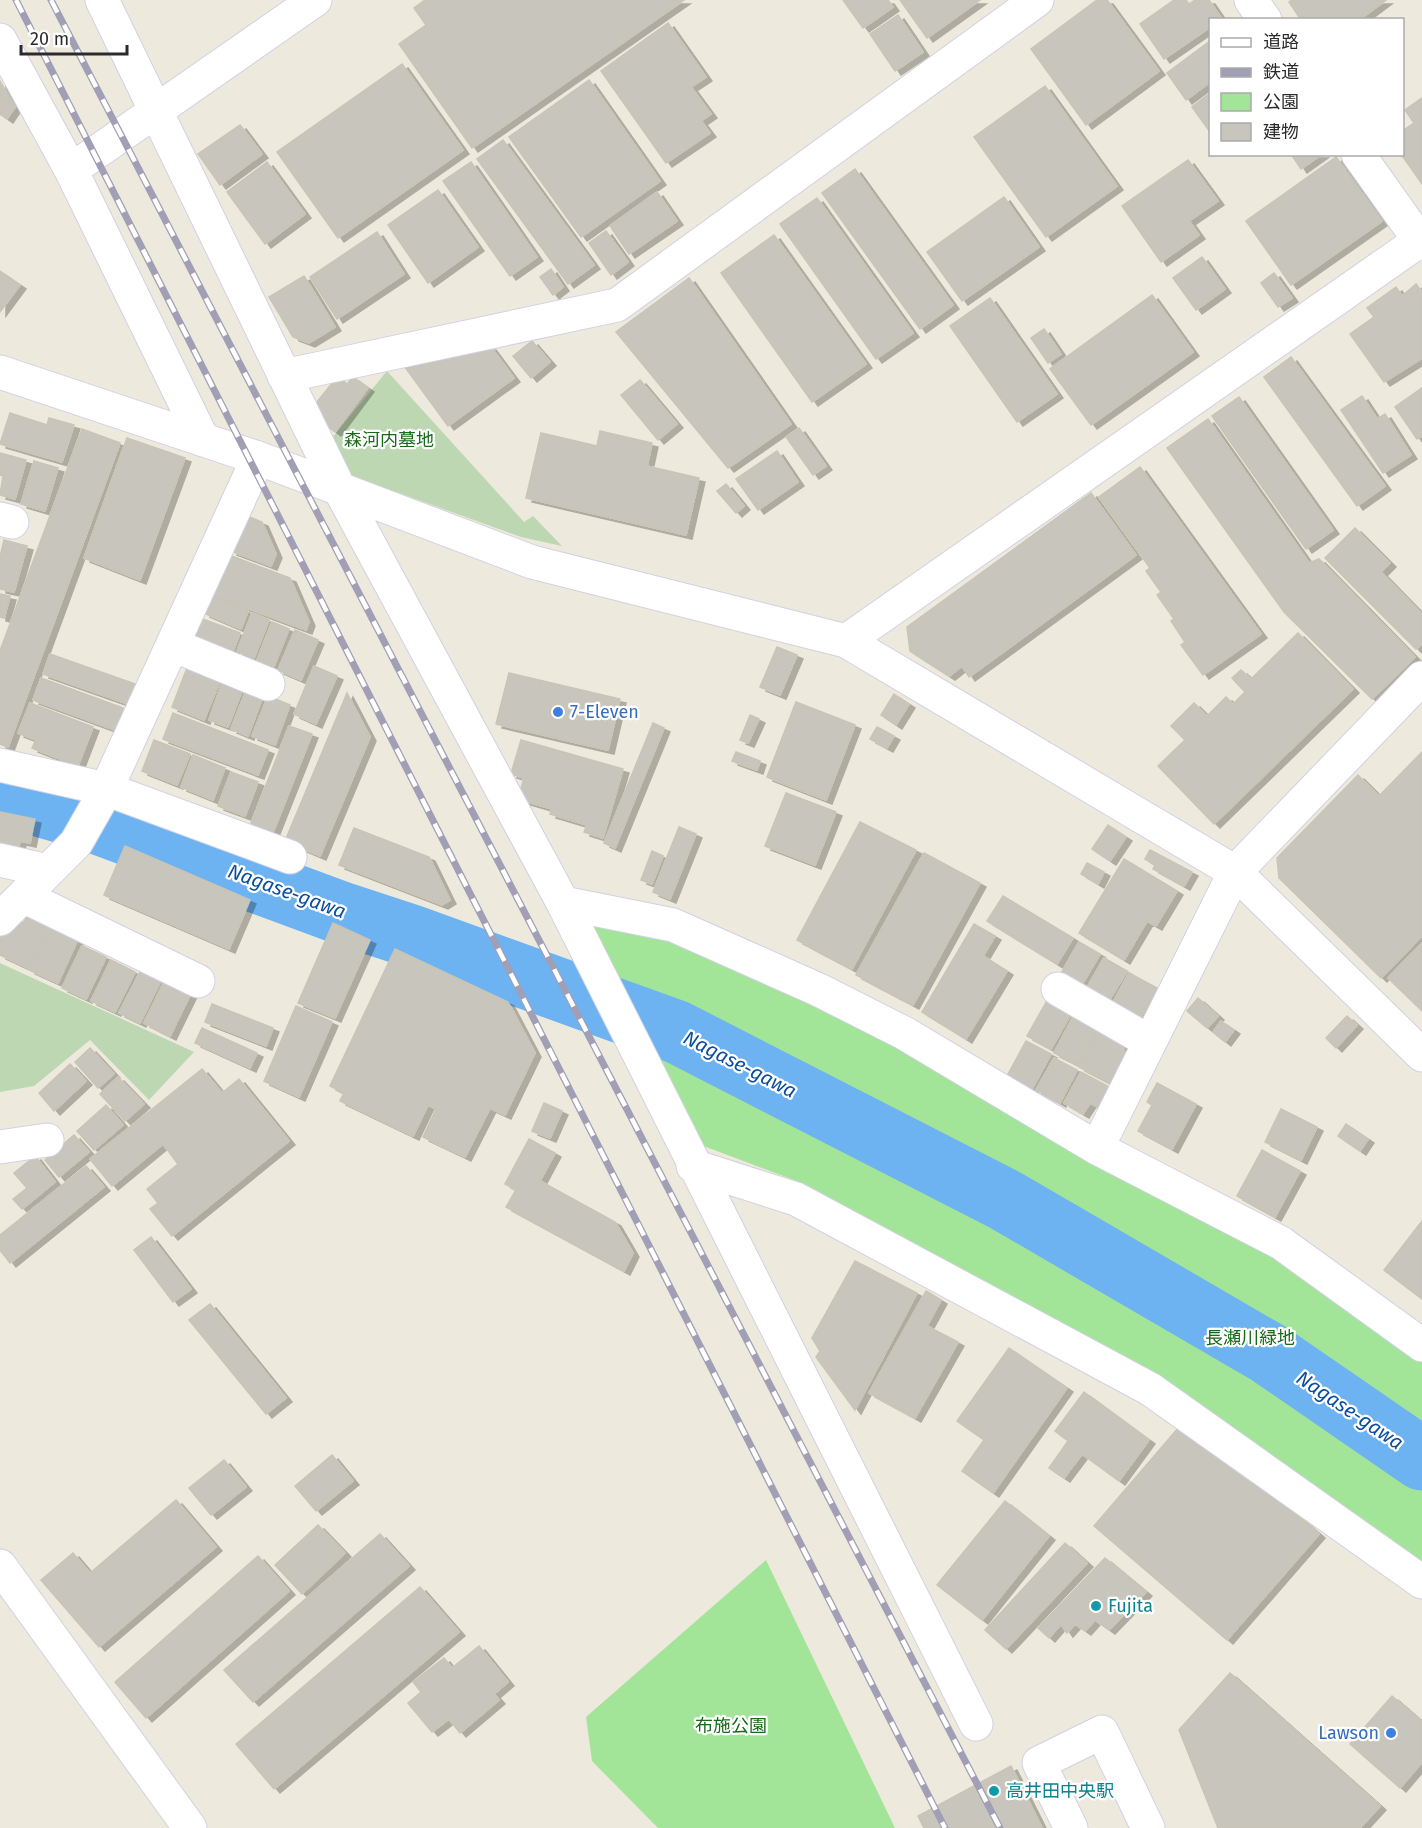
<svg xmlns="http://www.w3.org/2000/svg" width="1422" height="1828" font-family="'Fira Sans','Noto Sans JP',sans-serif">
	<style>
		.green { fill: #a2e498 }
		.cemetery { fill: #bdd7b3 }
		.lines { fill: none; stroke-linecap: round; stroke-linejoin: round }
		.river { stroke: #6db3f1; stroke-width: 63 }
		.building { fill: #c8c6bc; stroke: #c8c5b6; stroke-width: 1.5; filter: url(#shadow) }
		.minor-casing { stroke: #d2d1e4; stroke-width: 35 }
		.minor { stroke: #fff; stroke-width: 33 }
		.rail-casing { stroke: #a09fb5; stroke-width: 7 }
		.rail { stroke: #fff; stroke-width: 4.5; stroke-dasharray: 14; stroke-linecap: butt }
		.shop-dot { fill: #3f7fe0; stroke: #fff; stroke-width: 2 }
		.culture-dot { fill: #0f9aa8; stroke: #fff; stroke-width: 2 }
		.labels { text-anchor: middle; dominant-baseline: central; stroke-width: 4.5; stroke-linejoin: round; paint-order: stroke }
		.park-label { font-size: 18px; fill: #196919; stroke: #fff }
		.shop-label { font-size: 18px; fill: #366cbe; stroke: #fff; text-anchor: start }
		.culture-label { font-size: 18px; fill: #0d838f; stroke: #fff; text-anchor: start }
		.water-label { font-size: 20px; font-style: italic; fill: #0b4e9e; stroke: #fff }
	</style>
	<defs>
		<filter id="shadow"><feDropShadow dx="6" dy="4" stdDeviation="0" flood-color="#0004"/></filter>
	</defs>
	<rect width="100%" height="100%" fill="#ede9dc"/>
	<path class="green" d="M588,922L671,939L898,1046L1280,1254L1422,1360V1570L884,1231L802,1183L701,1145Z
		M766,1560L895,1828H658L592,1761L586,1717Z"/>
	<path class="cemetery" d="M387,371L524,522L533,516L562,546L521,537L338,471L327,444Z
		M0,963L194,1052L149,1100L90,1040L34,1086L0,1092Z"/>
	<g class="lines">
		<path class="river" d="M0,794L87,819L344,914L411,936L677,1032L1005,1200L1268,1353L1422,1459"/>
	</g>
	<path class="building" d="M425,0H684L472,148L399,44L426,25L414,8Z
		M843,0H888L893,7L863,28Z
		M900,0H980L927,38Z
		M1097,0H1107L1159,71L1086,125L1031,49Z
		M1174,0H1186L1189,4L1195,0H1209L1222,19L1210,20V27L1164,59L1140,24Z
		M1292,0H1386L1359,20H1301L1289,2Z
		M898,15L923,52L895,71L870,34Z
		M668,23L706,77L691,87L711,114L701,121L710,133L666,163L601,71Z
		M1210,41V82L1186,100L1167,73Z
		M402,64L463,150L338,238L277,152Z
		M589,80L660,181L581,237L509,137Z
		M0,81L15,107L7,119L0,114Z
		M1045,86L1117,186L1046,237L974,137Z
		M1210,93V132L1192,107Z
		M1422,98V184L1401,154L1402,131L1414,123L1405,110Z
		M240,125L262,154L220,185L198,154Z
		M503,140L594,265L568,284L477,159Z
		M1291,154H1322L1301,169Z
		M1336,157L1382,221L1291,285L1246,221Z
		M1188,160L1218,201L1189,221L1199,235L1161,262L1122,206Z
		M267,162L305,214L265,244L227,192Z
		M471,162L537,257L510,276L443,181Z
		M855,169L953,305L920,329L822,193Z
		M438,190L478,247L428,283L388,225Z
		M657,192L677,221L629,254L610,226Z
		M1004,197L1039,247L962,301L927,252Z
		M817,198L913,333L876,359L780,224Z
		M606,231L628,262L611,275L589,243Z
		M377,232L404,274L337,319L310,277Z
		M774,235L866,364L812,402L721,273Z
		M1202,257L1225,289L1196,310L1173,278Z
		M551,269L563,287L553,295L540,277Z
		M0,271L20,285L0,312Z
		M1274,273L1292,298L1278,307L1261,283Z
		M304,276L335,327L309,343L293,337L269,297Z
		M689,278L791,424L728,468L616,332Z
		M1416,284L1422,292V358L1384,382L1350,334L1374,317L1367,308L1396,287L1402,296Z
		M1152,295L1193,352L1091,425L1050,369Z
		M990,298L1057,394L1017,422L950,326Z
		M1044,329L1061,354L1048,363L1031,338Z
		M532,341L550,362L531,378L513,356Z
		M490,346L514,378L448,426L402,363Z
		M1291,357L1385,486L1357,506L1264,377Z
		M337,377L346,385L353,377L368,388L335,432L322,422L317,402Z
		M640,380L677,424L658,440L621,395Z
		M1422,388V436L1417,439L1395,407Z
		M1362,396L1377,419L1385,414L1411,455L1383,473L1341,410Z
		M1239,397L1333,530L1306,549L1212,416Z
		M10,413L47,425L49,418L74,425L62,462L0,444Z
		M1208,419L1309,563L1319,559L1415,657L1372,699L1284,612L1167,448Z
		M799,428L826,466L813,475L786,437Z
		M82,429L120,443L8,747L0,744V651Z
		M600,431L652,443L647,466L699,478L686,535L526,498L541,433L597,446Z
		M127,438L185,458L140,580L84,558Z
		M777,451L798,482L758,510L736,479Z
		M0,453L26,460L15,499L0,495L3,476L0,475Z
		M34,461L58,468L45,511L21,504Z
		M1140,467L1261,634L1203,675L1181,645L1185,642L1171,621L1174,619L1157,595L1161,592L1146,571L1150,568L1099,497Z
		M726,484L744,506L736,513L717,491Z
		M1091,493L1136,555L969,677L962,666L949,676L910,651L907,627Z
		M244,515L262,522L276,554L271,566L231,551Z
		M1355,528L1390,563L1381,572L1422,614V644L1416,649L1325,558Z
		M4,540L27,546L14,592L0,589V557Z
		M229,555L290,578L309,622L306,630L214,596Z
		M0,594L10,596L4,618L0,617Z
		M211,596L248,611L241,629L204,613Z
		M252,613L269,620L254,658L237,651Z
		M203,619L240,633L233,651L196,636Z
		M272,622L289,629L274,666L257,660Z
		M295,630L318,640L301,680L278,670Z
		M1298,633L1353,689L1214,824L1158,766L1185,740L1171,726L1194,703L1207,716L1226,697L1233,704L1245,692L1232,678L1241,670L1251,679Z
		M777,647L797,655L780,695L760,687Z
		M50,654L135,684L128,704L43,674Z
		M314,666L337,676L316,724L294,714Z
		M187,668L220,681L204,720L172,707Z
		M509,673L620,699L608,750L496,724Z
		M41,678L123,708L115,730L33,700Z
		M222,683L242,691L228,727L209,720Z
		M245,693L262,699L248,736L231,729Z
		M347,693L370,737L320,856L285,841Z
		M894,694L909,704L896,725L881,715Z
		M268,696L290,705L275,745L252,736Z
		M796,702L855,725L826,800L767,777Z
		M30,703L93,727L78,766L32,748L36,740L18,733Z
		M173,713L268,750L258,775L163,739Z
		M750,715L759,719L748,743L740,740Z
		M653,723L664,728L615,848L604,843Z
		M289,726L312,734L272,835L250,826Z
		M877,727L894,736L887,748L870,739Z
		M154,740L190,754L177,785L142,771Z
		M521,740L623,769L603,838L584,832L587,825L550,814L552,809L518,799L524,778L511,774Z
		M736,752L760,761L757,770L732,761Z
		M1422,752V936L1381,978L1279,878L1277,858L1358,775L1379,796Z
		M193,755L225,768L213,800L181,787Z
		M231,772L258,782L245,816L218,806Z
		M786,793L836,812L815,865L765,846Z
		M0,812L35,819L30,843L20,841L19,846L0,842Z
		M860,822L916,850L852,969L797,940Z
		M1108,825L1126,837L1110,861L1092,849Z
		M679,827L696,834L670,899L653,892Z
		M354,828L429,857L450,900L442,905L339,865Z
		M125,846L250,900L229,949L104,895Z
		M1150,850L1192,872L1184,886L1153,869L1155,865L1145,859Z
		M652,851L663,856L652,884L641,880Z
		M924,853L980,883L913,1005L856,975Z
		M1124,859L1177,891L1156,926L1147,921L1124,960L1079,933Z
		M1087,863L1104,872L1098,884L1081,874Z
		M1003,896L1073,938L1057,964L987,921Z
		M27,917L49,927L28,968L0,955V938L5,928L11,931L16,920L23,923Z
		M333,923L370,940L335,1018L298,1003Z
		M974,924L995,936L983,956L1007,971L966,1039L922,1012Z
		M49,928L77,941L58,983L29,970Z
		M1079,942L1100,954L1080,988L1059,977Z
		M1422,943V1011L1388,978Z
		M82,946L106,957L86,999L62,988Z
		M395,949L508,1002L535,1053L505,1115L490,1108L465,1157L423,1137L436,1109L428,1105L413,1136L340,1101L344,1093L330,1086Z
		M1104,958L1127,971L1107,1004L1085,991Z
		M111,960L135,972L115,1012L91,1001Z
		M141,970L161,980L140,1023L119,1013Z
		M1129,973L1157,988L1139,1021L1111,1006Z
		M166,978L192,991L170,1036L144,1023Z
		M1198,998L1218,1016L1207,1028L1187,1011Z
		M1048,999L1072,1012L1051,1049L1027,1036Z
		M212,1004L273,1028L266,1046L205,1022Z
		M296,1006L332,1022L299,1097L264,1081Z
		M1074,1015L1097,1028L1078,1065L1054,1053Z
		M1347,1016L1357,1025L1336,1048L1326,1038Z
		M1221,1021L1234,1030L1225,1042L1213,1032Z
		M202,1028L257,1053L250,1068L195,1043Z
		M1098,1031L1122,1044L1126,1057L1112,1084L1079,1067Z
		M1026,1041L1051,1054L1032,1089L1007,1076Z
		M90,1048L114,1074L98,1088L75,1062Z
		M1054,1058L1077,1070L1060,1103L1036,1090Z
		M70,1064L86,1081L54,1111L39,1093Z
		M202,1069L222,1093L239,1079L289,1141L172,1236L150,1209L158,1203L147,1189L178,1164L163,1144L112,1186L90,1159Z
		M1081,1072L1111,1088L1100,1108L1090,1103L1083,1114L1064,1103Z
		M118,1077L144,1104L125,1121L100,1094Z
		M1157,1083L1196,1104L1172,1149L1138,1131L1152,1105L1147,1102Z
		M544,1103L562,1111L550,1138L532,1131Z
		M106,1105L123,1125L94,1150L77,1131Z
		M1281,1109L1317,1127L1301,1160L1265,1142Z
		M1346,1124L1368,1139L1360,1151L1338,1136Z
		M74,1135L89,1152L59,1177L45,1160Z
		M529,1139L555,1153L540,1181L615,1222L633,1253L624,1271L506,1207L516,1190L505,1184Z
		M1262,1150L1300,1171L1275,1217L1237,1196Z
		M35,1156L55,1182L22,1209L13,1199L27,1188L14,1173Z
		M86,1166L104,1187L10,1263L0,1250V1235Z
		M1422,1221V1299L1384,1270Z
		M151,1237L191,1289L173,1302L134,1250Z
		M855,1261L917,1293L855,1410L816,1357L820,1351L812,1338Z
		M926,1291L941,1300L927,1326L958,1342L915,1418L869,1393Z
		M210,1304L286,1398L266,1414L189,1320Z
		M1009,1348L1067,1388L993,1493L962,1471L984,1440L957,1421Z
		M1084,1392L1149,1440L1119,1481L1082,1454L1064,1478L1049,1468L1068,1441L1055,1431Z
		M1185,1420L1319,1534L1227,1640L1094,1526Z
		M332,1455L353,1481L316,1511L295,1486Z
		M224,1460L246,1487L211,1515L189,1488Z
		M176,1500L216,1547L99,1647L41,1580L73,1553L90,1573Z
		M1005,1501L1049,1536L982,1620L937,1585Z
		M318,1525L345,1553L302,1594L275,1565Z
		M380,1534L409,1566L253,1702L224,1670Z
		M1065,1543L1087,1563L1006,1649L985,1630Z
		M258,1556L289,1591L146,1718L115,1682Z
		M1105,1558L1146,1592L1109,1630L1095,1620L1085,1631L1075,1624L1067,1633L1061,1624L1049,1638L1038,1628Z
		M420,1587L459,1632L274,1789L236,1744Z
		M479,1646L508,1682L494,1694L499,1700L460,1733L449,1719L432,1732L408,1703L421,1692L413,1682L444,1658L452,1668Z
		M1230,1673L1380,1806L1360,1828H1218L1179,1730Z
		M1392,1696L1422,1722V1762L1400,1788L1350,1744Z
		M1011,1766L1042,1828H924L918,1816Z"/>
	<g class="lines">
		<defs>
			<path id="minor" d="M102,0L340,490L563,903L976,1724
				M1251,0L1265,20
				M0,40L71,170L203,440
				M1358,154L1422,244
				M71,170L315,0
				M0,372L258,458L532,562L846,641L1235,872L1422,1055
				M284,376L617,305L1037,0
				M0,519L12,522
				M846,641L1422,239
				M173,645L268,684
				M0,765L106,789L290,857
				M0,860L48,871
				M23,896L198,981
				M563,903L673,925L819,990L904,1033L1097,1148L1281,1243L1422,1345
				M0,919L76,843L105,792L258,458
				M1058,989L1150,1042
				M0,1147L47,1140
				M1097,1148L1235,872L1422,678
				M693,1166L796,1199L1150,1389L1422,1582
				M0,1566L190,1828
				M1071,1828L1039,1763L1102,1732L1148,1828"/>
		</defs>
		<use href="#minor" class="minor-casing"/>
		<use href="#minor" class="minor"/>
		<defs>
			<path id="rail" d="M16,0L945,1828
				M51,0L1000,1828"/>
		</defs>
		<use href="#rail" class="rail-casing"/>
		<use href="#rail" class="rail"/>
	</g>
	<g class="shop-dot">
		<circle cx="558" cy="712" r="6"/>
		<circle cx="1391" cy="1733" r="6"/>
	</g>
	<g class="culture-dot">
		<circle cx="1096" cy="1606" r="6"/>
		<circle cx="994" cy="1791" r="6"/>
	</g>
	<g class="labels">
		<g class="park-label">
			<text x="389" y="440">森河内墓地</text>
			<text x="1250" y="1338">長瀬川緑地</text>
			<text x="731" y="1726">布施公園</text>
		</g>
		<g class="shop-label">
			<text x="570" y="712">7-Eleven</text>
			<text x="1379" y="1733" text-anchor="end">Lawson</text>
		</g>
		<g class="culture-label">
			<text x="1108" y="1606">Fujita</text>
			<text x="1006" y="1791">高井田中央駅</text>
		</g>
		<g class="water-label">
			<text transform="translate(287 891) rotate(20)">Nagase-gawa</text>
			<text transform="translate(740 1064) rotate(27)">Nagase-gawa</text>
			<text transform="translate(1350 1410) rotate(34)">Nagase-gawa</text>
		</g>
	</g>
	<rect x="1209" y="18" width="195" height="138" fill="#ffffff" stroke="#aaaaaa" stroke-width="1.5"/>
	<rect x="1221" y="38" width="30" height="9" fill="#ffffff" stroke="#aaaaaa" stroke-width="1.5"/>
	<text x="1263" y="48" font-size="18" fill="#2b2b2b">道路</text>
	<rect x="1221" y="68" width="30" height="9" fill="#a09fb5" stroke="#aaaaaa" stroke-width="1.5"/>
	<text x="1263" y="78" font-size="18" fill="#2b2b2b">鉄道</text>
	<rect x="1221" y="93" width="30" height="18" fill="#a2e498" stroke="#aaaaaa" stroke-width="1.5"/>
	<text x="1263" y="108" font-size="18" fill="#2b2b2b">公園</text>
	<rect x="1221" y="123" width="30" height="18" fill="#c8c6bc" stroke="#aaaaaa" stroke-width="1.5"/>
	<text x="1263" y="138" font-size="18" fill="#2b2b2b">建物</text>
	<path d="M21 45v9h106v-9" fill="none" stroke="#2b2b2b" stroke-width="3"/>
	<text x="30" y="45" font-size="18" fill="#2b2b2b" stroke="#ffffff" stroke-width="4.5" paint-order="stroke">20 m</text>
</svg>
